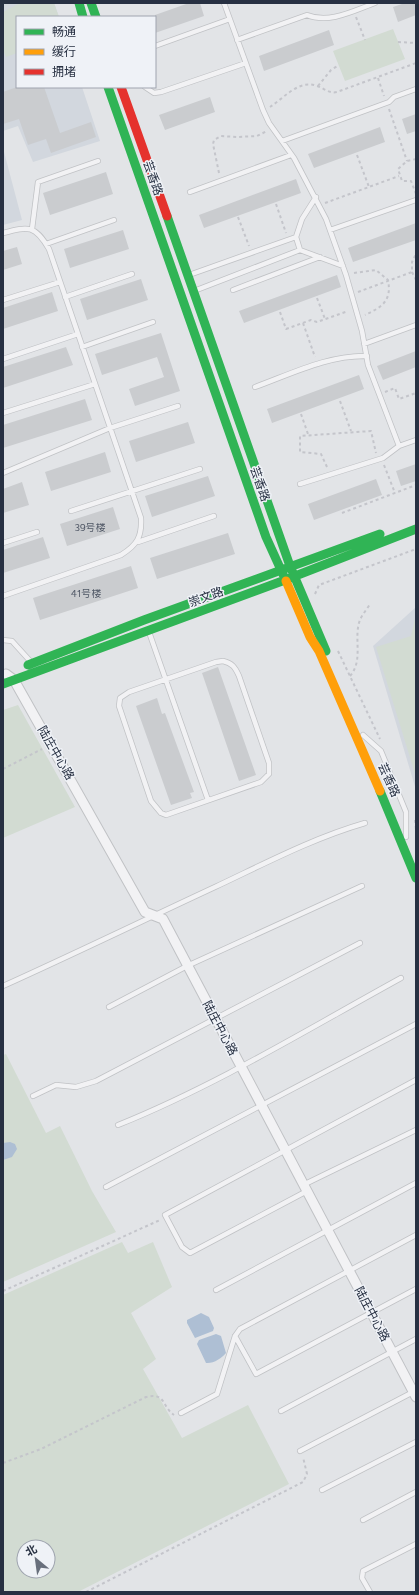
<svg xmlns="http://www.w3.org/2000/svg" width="419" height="1595" font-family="Figtree,'Noto Sans SC',sans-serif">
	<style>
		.built { fill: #d2d7de }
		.green { fill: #d2dbd2; fill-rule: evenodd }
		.water { fill: #aebfd4 }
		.building { fill: #cacccf }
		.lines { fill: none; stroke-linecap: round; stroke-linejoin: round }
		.lane-casing { stroke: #c0c2c5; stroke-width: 6 }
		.street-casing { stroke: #c0c2c5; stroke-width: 11 }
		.path { stroke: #c4c5cb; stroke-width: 2; stroke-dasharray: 3 3; stroke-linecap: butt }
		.lane { stroke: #f2f2f4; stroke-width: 4.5 }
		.street { stroke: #f2f2f4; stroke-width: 9 }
		.fast { stroke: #30b455; stroke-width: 9 }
		.slow { stroke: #ff9f0a; stroke-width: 9 }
		.jam { stroke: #e5322d; stroke-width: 9 }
		.labels { text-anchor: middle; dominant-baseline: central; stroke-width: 3; stroke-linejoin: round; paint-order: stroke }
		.number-label { font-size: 10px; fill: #505866 }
		.street-label { font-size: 12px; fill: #273042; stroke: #eff2f7 }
	</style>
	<rect width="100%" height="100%" fill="#e2e4e7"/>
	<path class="built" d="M3,3H54L59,17H17V87H82L100,141L33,162L18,126L3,131Z
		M3,148L22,220L3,225Z
		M416,607V790L373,646Z"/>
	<path class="green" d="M20,3H54L59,17H17V53L6,57L3,50V12Z
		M393,29L405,59L345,81L333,51Z
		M416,614V777L376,647L411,636Z
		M18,705L75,807L3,838V710Z
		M6,1054L46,1133L60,1126L92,1191L116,1232L3,1282V1055Z
		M122,1242L128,1253L153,1242L172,1287L131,1313L156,1359L143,1369L182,1438L248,1405L289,1484L78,1592H3V1295ZM24,1547H48V1571H24Z"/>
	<path class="water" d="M10,1142L15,1144L17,1149L12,1157L3,1160V1143Z
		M201,1313L209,1317L214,1328L213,1331L195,1338L187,1323V1320Z
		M216,1334L221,1336L226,1353C222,1358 213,1364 206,1363L197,1344L199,1340Z"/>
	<path class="building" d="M189,3H200L204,16L155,33V15Z
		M405,3H416V15L398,22L393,7Z
		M329,30L334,45L264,71L259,56Z
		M17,87H44L60,133L91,122L96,137L51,153L46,139L28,145L19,119L3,124V92Z
		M210,97L215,112L165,130L159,115Z
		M416,114V131L407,134L402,119Z
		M380,127L385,142L314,168L308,154Z
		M106,172L113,194L50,215L43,193Z
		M296,179L301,193L204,228L199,215Z
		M416,223V240L353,262L348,248Z
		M123,230L129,249L70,268L64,249Z
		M17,247L22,264L3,270V251Z
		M337,275L341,287L244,323L239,311Z
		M141,279L148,300L87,320L80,299Z
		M52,292L58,311L3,329V308Z
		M161,333L180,391L135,406L129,389L164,377L157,357L102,375L95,354Z
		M66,347L73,365L3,388V367Z
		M416,351V367L383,380L377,366Z
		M359,375L364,389L272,423L267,409Z
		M85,399L92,420L3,448V425Z
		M188,422L195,443L136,462L129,441Z
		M105,452L111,472L51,491L45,472Z
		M416,464V481L401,486L396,471Z
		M208,476L215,496L152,517L145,496Z
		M376,479L382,495L314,520L308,504Z
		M22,482L29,505L3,513V489Z
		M113,507L120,529L67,546L60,524Z
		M228,533L235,554L157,579L150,558Z
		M43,537L50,558L3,573V550Z
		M131,566L138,588L40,620L33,598Z
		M218,667L256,775L239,781L202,673Z
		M157,698L162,714L165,713L194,792L190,793L192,798L171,805L136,706Z"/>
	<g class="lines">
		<defs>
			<path id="lane" d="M224,3L263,110L269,123L294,158L326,219L346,275L362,331L368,365L399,446L416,440
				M237,40L307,15C329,24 353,11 375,3
				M155,46L230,19
				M145,87L154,93L161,92L246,63
				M282,141L389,102L394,97L416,89
				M190,192L291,155
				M32,229L38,182L98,161
				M330,230L416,200
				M3,233C29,226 35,225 49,249L141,518C142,537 137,545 121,555L3,596
				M296,237L300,250
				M46,244L114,220
				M189,275L296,237L302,219L316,197
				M233,290L320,257
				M194,291L300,250L343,266
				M65,297L132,274
				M3,300L60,282
				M364,344L416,325
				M82,347L153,322
				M3,359L78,334
				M255,387C291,374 328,355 367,356
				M3,413L95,384
				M3,473L110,428L178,406
				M300,484L383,458L399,446
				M71,511L200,469
				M138,542L214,516
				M3,543L37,532
				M149,632L208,800
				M3,640L12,641L31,662
				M223,661C232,663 235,667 239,676L269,763V774L261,782L166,815L161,813L151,801L119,706L120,698L129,692L216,662Z
				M363,735L381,751L406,812V837
				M3,986C74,954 144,920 215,887C264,864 313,838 365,823
				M109,1007L187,966L362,886
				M33,1096L56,1085L76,1087L96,1081L360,943
				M118,1125C217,1085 308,1029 401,978
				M303,1185L416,1130
				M106,1187L416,1024
				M307,1191L190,1253L182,1247L165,1215L416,1080
				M216,1290L416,1183
				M235,1336L256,1374L416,1289
				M281,1411L416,1339
				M181,1413L217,1394L235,1336L240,1329L416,1235
				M300,1451L415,1391
				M322,1490L416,1442
				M363,1520L416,1492
				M370,1592L362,1578L363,1571L416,1544"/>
			<path id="street" d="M6,674L14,680L145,912L163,919L416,1397"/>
		</defs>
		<use href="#lane" class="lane-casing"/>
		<use href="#street" class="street-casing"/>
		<path class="path" d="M356,17L365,40
			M398,42L416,43
			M378,78L384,96
			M318,86L331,70L339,65
			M270,107C284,98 299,79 317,86C324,88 329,94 337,92L416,63
			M389,109L407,161
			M357,155L369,187
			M219,173L213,144L214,140L221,136L237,137L257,136L267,131
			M416,194L411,181H402L398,169L407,161L416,159
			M325,203L399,176
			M276,204L286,233
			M238,217L249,246
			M412,272L416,280
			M354,273L376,270L388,280C392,301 382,307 365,315
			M358,292L412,272V262L416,254
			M317,298L325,319
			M280,312L286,329L311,320L317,322L348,311
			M303,323L315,357
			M385,392L395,388L399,399L416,393
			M340,401L351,431
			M301,414L308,434
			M384,465L395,493
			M327,467L321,454L300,452V436L371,431L376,453
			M342,513L416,485
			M315,594L319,585L416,549
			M338,651L380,739
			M350,676C364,660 353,638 360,620C362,615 367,609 370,604
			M3,769L42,749
			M415,820L416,830
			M3,1291L160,1220
			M3,1463L41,1449L146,1397C166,1392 162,1407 174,1415
			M86,1592L303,1482L307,1474L303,1457"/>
		<use href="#lane" class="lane"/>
		<use href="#street" class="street"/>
		<path class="fast" d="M79,3L83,17
			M91,3L96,17
			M108,87L266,537L286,581
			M167,216L290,566L326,651
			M28,665L144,620L380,534
			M3,684L285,580L416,529
			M380,791L416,878"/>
		<path class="slow" d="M286,581L310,637L319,651L380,791"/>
		<path class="jam" d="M121,87L167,216"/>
	</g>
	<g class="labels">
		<g class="number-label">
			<text x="90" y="527">39号楼</text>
			<text x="86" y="593">41号楼</text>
		</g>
		<g class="street-label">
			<text transform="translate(153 178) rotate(71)">芸香路</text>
			<text transform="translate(260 484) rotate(71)">芸香路</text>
			<text transform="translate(206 597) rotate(-20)">崇文路</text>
			<text transform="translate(56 753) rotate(60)">陆庄中心路</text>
			<text transform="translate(389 780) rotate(66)">芸香路</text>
			<text transform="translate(220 1028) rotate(62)">陆庄中心路</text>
			<text transform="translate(372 1314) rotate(62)">陆庄中心路</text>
		</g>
	</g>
	<rect width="419" height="1595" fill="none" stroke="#273042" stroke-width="8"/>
	<rect x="16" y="16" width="140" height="72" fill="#eff2f7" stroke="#9fa4af"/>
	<rect x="24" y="29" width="20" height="6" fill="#30b455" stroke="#9fa4af"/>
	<text x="52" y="36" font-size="12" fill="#273042">畅通</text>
	<rect x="24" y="49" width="20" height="6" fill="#ff9f0a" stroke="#9fa4af"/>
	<text x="52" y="56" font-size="12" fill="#273042">缓行</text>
	<rect x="24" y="69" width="20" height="6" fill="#e5322d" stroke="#9fa4af"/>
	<text x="52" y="76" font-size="12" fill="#273042">拥堵</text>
	<g transform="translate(36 1559) rotate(331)"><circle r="19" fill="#eff2f7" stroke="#9fa4af"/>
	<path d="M0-3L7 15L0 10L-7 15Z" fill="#686f7c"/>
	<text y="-6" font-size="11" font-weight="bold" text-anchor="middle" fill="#273042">北</text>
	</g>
</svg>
